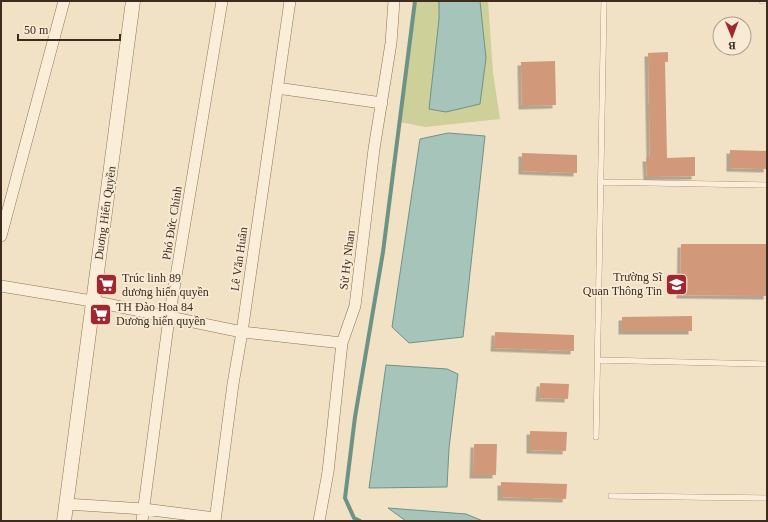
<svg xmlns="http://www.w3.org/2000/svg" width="768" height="522" font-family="Georgia,serif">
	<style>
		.green { fill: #cdd098 }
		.water { fill: #a7c4ba; stroke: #6d9387 }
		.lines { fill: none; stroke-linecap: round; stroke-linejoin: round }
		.stream { stroke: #6d9387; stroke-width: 4 }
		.building { fill: #d19879; filter: url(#shadow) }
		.service-casing { stroke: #8d725a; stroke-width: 6 }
		.minor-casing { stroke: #8d725a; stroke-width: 12 }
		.tertiary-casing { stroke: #8d725a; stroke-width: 15 }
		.service { stroke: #fbeed9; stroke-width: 5.5 }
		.minor { stroke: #fbeed9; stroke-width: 11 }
		.tertiary { stroke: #fbeed9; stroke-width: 14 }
		.labels { text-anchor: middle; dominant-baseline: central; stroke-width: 3.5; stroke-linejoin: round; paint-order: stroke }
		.street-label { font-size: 12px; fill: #3d2b1e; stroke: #f8ebd5 }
		.poi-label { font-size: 12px; fill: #3d2b1e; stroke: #f8ebd5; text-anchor: start }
	</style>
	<defs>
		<filter id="shadow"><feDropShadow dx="-3.5" dy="3.5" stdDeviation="0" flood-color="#0004"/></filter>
	</defs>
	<rect width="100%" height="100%" fill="#f1e1c5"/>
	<path class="green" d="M415,1H439V19L486,58L480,1H488L493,73L500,119L425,127L400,122Z"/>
	<path class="water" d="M439,1H480L486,58L480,104L446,112L429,109L439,19Z
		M448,133L485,136L463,337L409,343L392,327L420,139Z
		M386,365L447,369L458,374L449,448L447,487L369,488Z
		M388,508L466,514L483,521H406Z"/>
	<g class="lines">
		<path class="stream" d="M360,521L354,518L345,498L355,417L383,252L415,1"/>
	</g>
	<path class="building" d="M668,52V62H665L667,158L695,157V176L647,177L646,158H650L648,53Z
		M555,61L556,105L522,106L521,62Z
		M730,150L767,151V169L730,168Z
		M522,153L577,155V173L522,171Z
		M681,244H767V296L680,295Z
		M692,316V331H622V317Z
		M495,332L574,335V351L494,348Z
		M540,383L569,384L568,399L539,398Z
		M530,431L567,432L566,451L530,450Z
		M474,444H497L496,475H473Z
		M501,482L567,484L566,499L501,497Z"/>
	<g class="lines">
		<defs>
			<path id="service" d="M762,1H767
				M600,182L767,185
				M597,360L767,364
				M596,437L604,1
				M611,496L767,498"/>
			<path id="minor" d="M277,88L382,103
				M1,236L64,1
				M1,286L92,301L242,332L342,343
				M66,504L144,509L215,518
				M142,521L169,318L222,1
				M215,521L233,384L242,332L290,1
				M319,521L328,472L342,343L355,306L374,149L391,43L394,1"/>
			<path id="tertiary" d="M64,521L133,1"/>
		</defs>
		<use href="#service" class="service-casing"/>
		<use href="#minor" class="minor-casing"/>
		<use href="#tertiary" class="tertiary-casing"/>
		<use href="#service" class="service"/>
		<use href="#minor" class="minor"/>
		<use href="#tertiary" class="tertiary"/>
	</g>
	<defs>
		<symbol id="university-square" viewBox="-11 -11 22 22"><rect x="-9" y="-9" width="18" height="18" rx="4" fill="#a0262f" stroke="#f8ebd5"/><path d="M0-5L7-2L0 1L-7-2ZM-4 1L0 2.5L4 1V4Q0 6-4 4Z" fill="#fff"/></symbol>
		<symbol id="supermarket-square" viewBox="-11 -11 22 22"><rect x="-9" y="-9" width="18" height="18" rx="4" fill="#a0262f" stroke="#f8ebd5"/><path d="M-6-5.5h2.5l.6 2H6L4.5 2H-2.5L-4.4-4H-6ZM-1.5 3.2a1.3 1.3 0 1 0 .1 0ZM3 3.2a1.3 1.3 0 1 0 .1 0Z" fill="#fff"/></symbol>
	</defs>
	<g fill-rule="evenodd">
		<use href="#university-square" x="664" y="272" width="25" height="25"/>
		<use href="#supermarket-square" x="94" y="272" width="25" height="25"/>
		<use href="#supermarket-square" x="88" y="302" width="25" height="25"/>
	</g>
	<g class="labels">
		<g class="street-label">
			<text transform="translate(105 213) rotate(-82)">Duơng Hiến Quyền</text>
			<text transform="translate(172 223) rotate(-81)">Phó Đức Chính</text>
			<text transform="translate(239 259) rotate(-82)">Lê Văn Huân</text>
			<text transform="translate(347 260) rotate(-83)">Sử Hy Nhan</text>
		</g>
		<g class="poi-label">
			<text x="662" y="277" text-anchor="end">Trường Sĩ<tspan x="662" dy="14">Quan Thông Tin</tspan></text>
			<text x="122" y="278">Trúc linh 89<tspan x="122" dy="14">dương hiến quyền</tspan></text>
			<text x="116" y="307">TH Đào Hoa 84<tspan x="116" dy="14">Dương hiến quyền</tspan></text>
		</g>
	</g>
	<rect width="768" height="522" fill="none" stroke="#3d2b1e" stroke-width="4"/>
	<g transform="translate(732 36) rotate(179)"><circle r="19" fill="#f8ebd5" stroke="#ad9e8c"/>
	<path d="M0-3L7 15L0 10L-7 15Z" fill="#a0262f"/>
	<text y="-6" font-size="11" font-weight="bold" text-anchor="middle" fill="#3d2b1e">B</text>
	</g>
	<path d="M18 34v6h102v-6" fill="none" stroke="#3d2b1e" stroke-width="2"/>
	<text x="24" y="34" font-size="12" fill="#3d2b1e" stroke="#f8ebd5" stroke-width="3" paint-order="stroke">50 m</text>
</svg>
